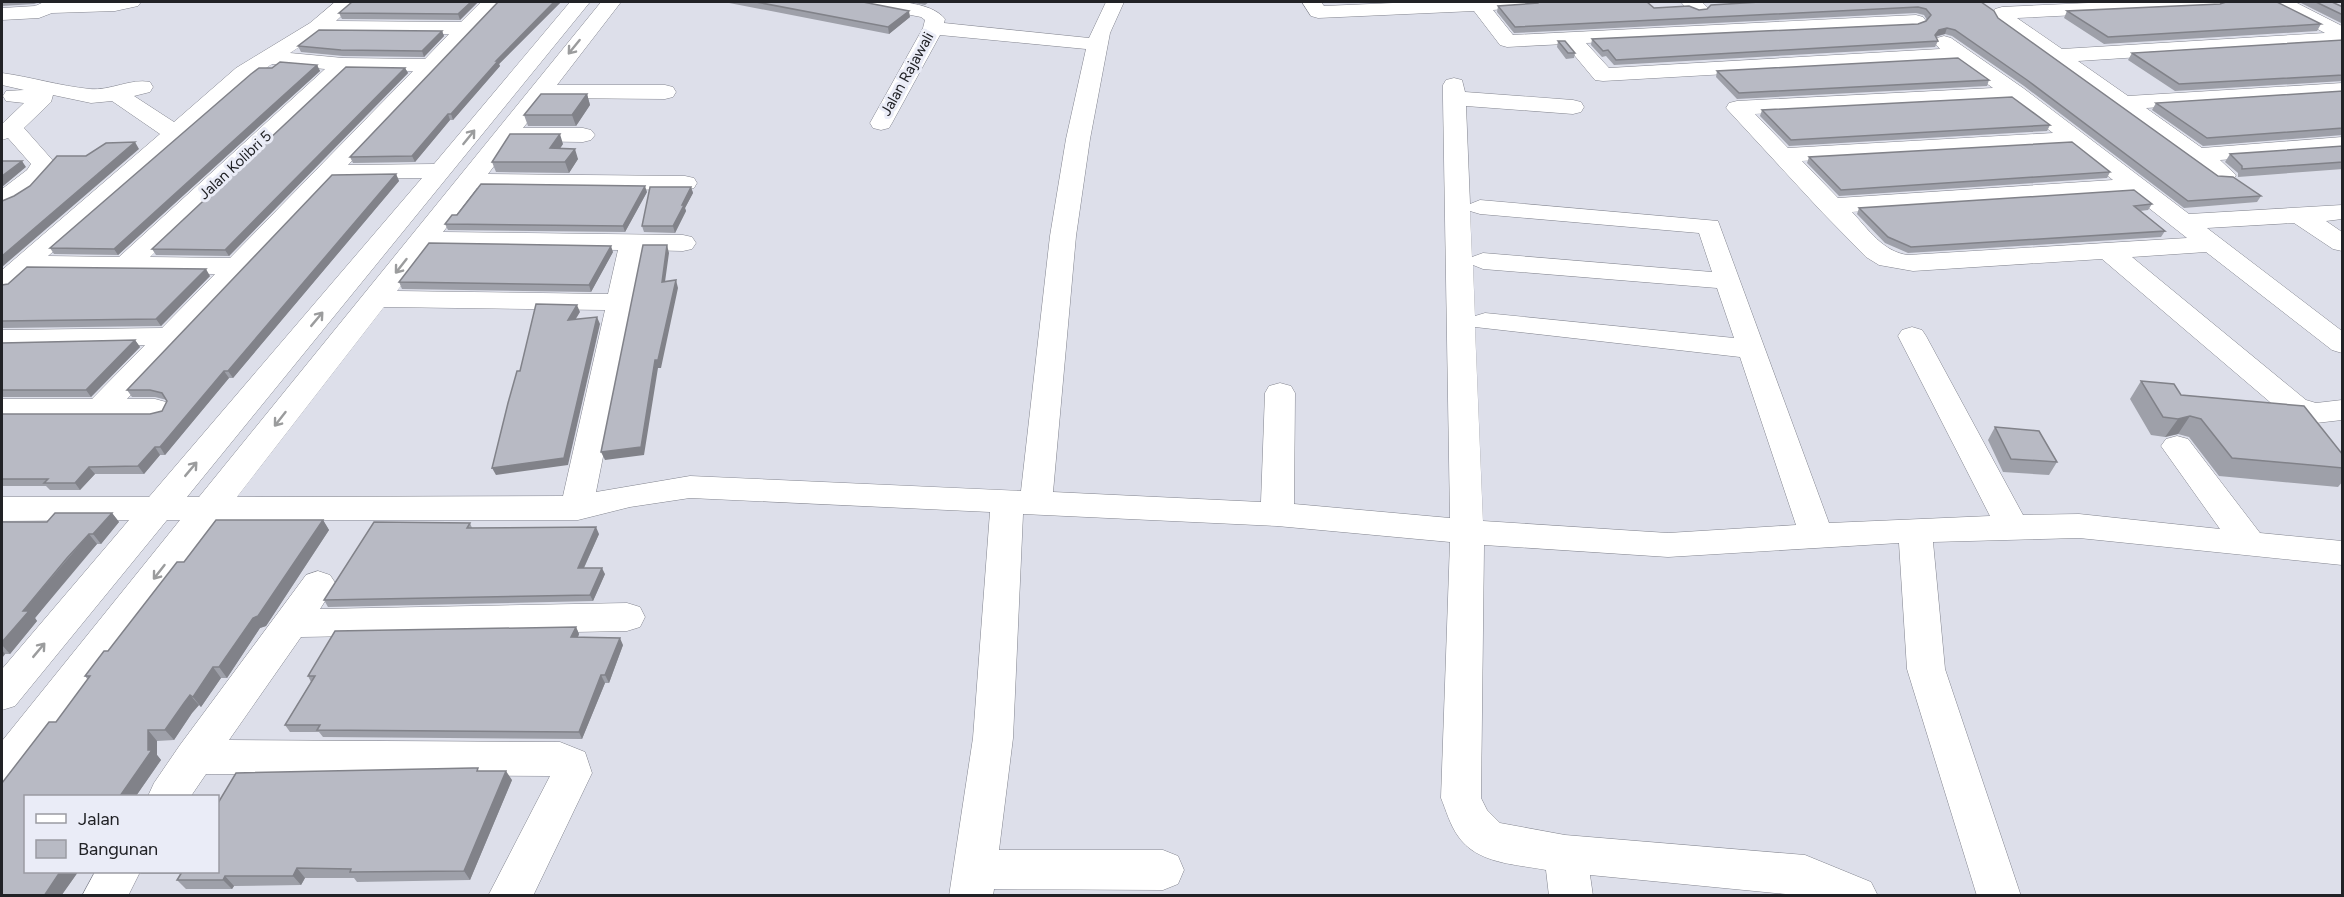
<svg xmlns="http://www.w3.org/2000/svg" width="2344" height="897" font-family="Figtree,sans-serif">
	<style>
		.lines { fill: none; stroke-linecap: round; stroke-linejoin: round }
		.minor-casing { stroke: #82848e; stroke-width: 1 }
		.minor { fill: #fff; fill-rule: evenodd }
		.wall { fill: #9ea0a9 }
		.shaded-wall { fill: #818289 }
		.building { fill: #b8bac4; stroke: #818289; stroke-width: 1.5 }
		.oneway { stroke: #9b9c9d }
		.labels { text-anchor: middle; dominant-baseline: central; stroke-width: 6; stroke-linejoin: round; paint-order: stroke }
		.far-street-label { font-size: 15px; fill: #212226; stroke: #eaecf7 }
	</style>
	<rect width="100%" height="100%" fill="#dddfea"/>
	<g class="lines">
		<defs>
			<path id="minor" d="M44,2H141L138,6L115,11L52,13L39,18L2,20V8L35,6Z
				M335,2H356L336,21L461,22L481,2H501L348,165L434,164L570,2H590L187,497H199L601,2H621L557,85H665L673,87L676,92L673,97L665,99L547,98L523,128H583L591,130L595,135L591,140L583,142L513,141L488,174L685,176L694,178L697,183L694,188L685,190L477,188L443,232L683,235L692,237L696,243L692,249L683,251L644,250L596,492L690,476L1021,491L1050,236L1066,139L1086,49L940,35L892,123L889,128L881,130L873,128L870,123L923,28L925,20L921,17L865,6L862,2C886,0 930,0 945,19L944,23L1089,38L1106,2H1124L1110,33L1090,139L1076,236L1053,492L1261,502L1265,393L1269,386L1280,383L1291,386L1295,393L1294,504L1450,518L1443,98V85L1446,80L1454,78L1462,80L1465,92L1573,100L1581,102L1584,107L1581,112L1573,114L1466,106L1470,204L1480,200L1718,221L1829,523L1990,516L1898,336L1902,330L1912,327L1922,330L1926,336L2023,515L2079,514L2220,529L2161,446L2166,439L2177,436L2188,439L2260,533L2342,541V565L2079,538L1933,542L1945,669L2021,896H1977L1907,669L1899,543L1668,557L1484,545L1481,798L1487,810L1500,823L1565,835L1805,855L1871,882L1878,896H1806L1590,875L1593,896H1549L1546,870C1515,864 1477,864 1458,836C1450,825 1446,810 1441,798L1450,542L1277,526L1023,514L1013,738L999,850H1163L1178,856L1184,870L1178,884L1163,890L994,889L993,896H949L973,738L990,512L690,498L630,507L578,520H219L16,782L2,787V741L180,520H167L15,706L2,710V669L129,520L2,521V497H149L422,178L334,179L127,399H155L166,402L170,409L166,416L155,419H2V399H92L145,345L2,348V330L162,328L215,274L31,272L12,289L2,291V270L160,134L112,101L91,103L53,95L51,102L24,128L55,163C45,182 23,203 2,207V189L27,170L31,164L8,138L2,140V124L24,103L6,101L3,96L6,91L24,90L2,85V73C31,77 60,86 90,89C110,91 131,78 150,82L153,87L150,92L134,96L174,122L236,68L310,23ZM321,33L449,34L425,59L343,58L290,53ZM272,64L325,69L119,257L48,256L252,78ZM348,70L413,71L230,258L150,257ZM1470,211L1480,214L1699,233L1712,272L1483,253L1472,257ZM431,247L618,250L608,294L397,291ZM1473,265L1483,269L1717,288L1734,338L1485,313L1475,316ZM384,307L605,310L563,496L237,497ZM1475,327L1740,357L1796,525L1668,533L1483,521Z
				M1302,2H1321L1324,6L1416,2H1539L1537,6L1493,10L1513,35L1916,15L1923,17L1926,21L1923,25L1916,27L1586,43L1609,68L1940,49L1934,42L1937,38L1944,36L1951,38L2023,88L2189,214L2342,205V219L2326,221L2342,232V251L2333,249L2294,223L2207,228L2342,331V353L2332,350L2206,252L2132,257L2306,400L2316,403L2342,400V420L2316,423L2284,414L2102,259L1913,271L1879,265L1866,257L1821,211L1726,108L1729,103L1737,101L1993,88L1956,61L1603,81L1595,80L1565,44L1507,47L1500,45L1474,11L1318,18L1311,16ZM2010,100L2053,133L1788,148L1755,114ZM2070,146L2113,180L1838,198L1802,161ZM2131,194L2187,238L1908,255C1883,252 1868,229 1852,212Z
				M1681,2H1702L1708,8L1705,12C1694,15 1688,11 1681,2Z
				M2111,2H2226L2223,6L2216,8L2017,18L2062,49L2325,33L2274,6L2272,2H2295L2342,26V44L2078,61L2128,96L2342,83V96L2146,108L2202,148L2342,137V151L2220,160L2236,175L2233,180L2224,182L2215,180L1997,22L1992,13L1995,9L2002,7Z
				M318,571L330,575L336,584L320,609L627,603L640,607L645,617L640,627L627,631L301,637L229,740L560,742L585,752L592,773L533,896H488L550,776L206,774L191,796H148L154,783L180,745L306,575Z
				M95,872H140L128,896H82Z"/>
		</defs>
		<use href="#minor" class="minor-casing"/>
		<use href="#minor" class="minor"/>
	</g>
	<path class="wall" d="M2,2H40L34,4L2,6Z
		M478,2L460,20L342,19L339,13Z
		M498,2H561L499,64L500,66L453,120H450L415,162L353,163L350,157Z
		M724,2H863L910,17L889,34Z
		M908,2H929L925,5Z
		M1981,2L1998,18L2218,176L2261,196L2257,202L2184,208L2024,86L1952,36L1945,34L1936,37L1938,41L1935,47L1614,65L1606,56L1602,57L1591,45L1592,39L1918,24L1926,21L1927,20L1924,15L1916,13L1514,33L1497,12L1498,6L1538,3L1699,10Z
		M2039,2H2073L2041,3Z
		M2299,2H2332L2343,7V24Z
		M2220,4L2321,24L2317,31L2104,44L2064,18L2067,11Z
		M442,31L444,36L424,57L343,56L301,52L298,46Z
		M2343,40V81L2175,91L2128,60L2132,53Z
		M1558,41L1575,53L1574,58L1566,59L1557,47Z
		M317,65L320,71L118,255L54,254L50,248L272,68Z
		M405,68L408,73L229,256L156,255L152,249Z
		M1717,71L1989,80L1987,86L1737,99L1716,77Z
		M2343,91V135L2203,146L2152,110L2156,103Z
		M587,94L590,105L576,126H528L524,115Z
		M1762,110L2050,125L2047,131L1789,146L1760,116Z
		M563,144L560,148L578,159L569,173L496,172L492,162Z
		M2343,146V169L2238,177V173L2225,162L2230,154Z
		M1809,157L2110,172L2107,178L1839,196L1807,163Z
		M396,174L399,181L233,378H229L165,455H160L144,474H95L80,490H50L46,486H2V414H150L162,411L167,401V400L155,397H132L127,390Z
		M691,187L693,193L685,208L686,211L675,233L644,232L642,226Z
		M647,192L625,232L448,230L445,224L457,215Z
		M2152,204L2148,210L2140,211L2165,231L2161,237L1908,253L1885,243L1857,214L1859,208Z
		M613,252L591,292L402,289L399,282Z
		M210,276L161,326L2,328V285Z
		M135,340L140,347L91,397H2V343Z
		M2141,381L2343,455V481L2338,487L2219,476L2189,437L2178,434L2165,437L2151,435L2130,399Z
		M1995,427L2057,462L2049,475L2003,472L1988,440Z
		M112,513L119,522L101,544H97L75,568L35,618L37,621L10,654H5L2,658V522H47Z
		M216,520H323L329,530L266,626L260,628L227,678H221L201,707L199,705L192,713L174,740L157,741V755L161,760L136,796H26V872H78L61,896H2V783L49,722H56L88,680L85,676L104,651H108L177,562H184Z
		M470,523L472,528L599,534L584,568L605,574L593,601L328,607L324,600Z
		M576,627L579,634L578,637L623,645L609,683H605L582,739L323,737L319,732H290L285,725L311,682L308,676Z
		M480,771L512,780L470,880L357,882L354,878H305L301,885L234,886L232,889H186L177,880L180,874H141L138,872H218Z"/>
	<path class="shaded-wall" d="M471,2H478L460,20L458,14Z
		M554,2H561L499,64L500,66L453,120L451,114L496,61Z
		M909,11L910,17L889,34L888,27Z
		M1947,28L1945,34L1936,36L1932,41L1935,35L1939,30Z
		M442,31L444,36L424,57L422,51Z
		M317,65L320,71L118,255L114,249Z
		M405,68L408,73L229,256L225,250Z
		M587,94L590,105L576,126L572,115Z
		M448,114L450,120L415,162L412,156Z
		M560,134L563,144L553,159L550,148Z
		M135,142L139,149L2,267V256Z
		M575,149L578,159L569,173L565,162Z
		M22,161L26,167L2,187V176Z
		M396,174L399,181L233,378L228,371Z
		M645,186L647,192L625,232L623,226Z
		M691,187L693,193L685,208L686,211L675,233L673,226L682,205Z
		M667,245L669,253L664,289L662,282Z
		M611,246L613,252L591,292L589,285Z
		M206,269L210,276L161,326L156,319Z
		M676,280L678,288L661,368H658L644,455L605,460L601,452L655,360Z
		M577,305L580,312L571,327L568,320Z
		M597,317L600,324L568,465L496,475L492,468Z
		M135,340L140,347L91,397L86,390Z
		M224,371L229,378L165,455L160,447Z
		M2190,416L2178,434L2165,437L2178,419Z
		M155,447L160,455L144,474L138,466Z
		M89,467L95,474L80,490L75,483Z
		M112,513L119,522L101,544L93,534Z
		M323,520L329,530L266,626L260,628L227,678L219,667L253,618Z
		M596,527L599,534L581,574L578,568Z
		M89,534L97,544L35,618L37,621L10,654L2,645V642L23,611Z
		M602,568L605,574L593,601L590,595Z
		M576,627L579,634L575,644L571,637Z
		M620,638L623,645L609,683L605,675Z
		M2,650L5,654L2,658Z
		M213,667L221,678L201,707L193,697Z
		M601,675L605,683L582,739L579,732Z
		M190,695L199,705L192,713L174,740L165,730L184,703Z
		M148,730L157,741V755L161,760L136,796H120L148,750Z
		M506,771L512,780L470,880L464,871Z
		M297,868L305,878L301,885L293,876Z
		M60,872H78L61,896H44Z
		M225,876L234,886L232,889L223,880Z"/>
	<path class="building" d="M352,2H471L458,14L339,13Z
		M498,2H554L496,61H498L451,114H448L412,156L350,157Z
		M756,2H863L909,11L888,27Z
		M1539,2H1647L1654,8L1689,6L1699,10L1707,9L1711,5L1760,2H1981L1994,11L1998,18L2218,176L2233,177L2261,196L2188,201L2027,80L1955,30L1947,28L1939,30L1935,35L1938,41L1616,60L1608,50L1603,51L1592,39L1918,24L1926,21L1931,15L1926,9L1918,7L1515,27L1498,6L1538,3Z
		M2226,2H2277L2321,24L2108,37L2067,11L2220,4Z
		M2316,2H2332L2343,7V15Z
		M319,30L442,31L422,51L341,50L298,46Z
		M2343,40V75L2179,84L2132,53Z
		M1558,41H1565L1575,53H1568Z
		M1958,58L1989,80L1739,93L1717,71Z
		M280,62L317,65L114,249L50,248L251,74L259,68H272Z
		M346,67L405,68L225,250L152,249Z
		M2343,91V128L2207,138L2156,103Z
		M541,94H587L572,115H524Z
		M2012,97L2050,125L1791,140L1762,110Z
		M510,134H560L550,148L575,149L565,162H492Z
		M135,142L2,256V201L14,196L30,186L57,156H86L106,143Z
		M2072,142L2110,172L1841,190L1809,157Z
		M2343,146V162L2242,169V166L2230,154Z
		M2,161H22L2,176Z
		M396,174L228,371H224L160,447H155L138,466L89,467L75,483H44L48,479H2V414H150L162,411L167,401L162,393L150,390H127L332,175Z
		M481,184L645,186L623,226L445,224L452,215H457Z
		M650,187H691L682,205H684L673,226H642Z
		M2134,190L2152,204L2134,206L2165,231L1911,247L1888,237L1859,208Z
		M429,243L611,246L589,285L399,282Z
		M643,245H667L662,282L676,280L658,360H655L641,447L601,452Z
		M27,267L206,269L156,319L2,321V285L8,284Z
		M536,304L577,305L568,320L597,317L564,458L492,468L508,403L517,371H520Z
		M135,340L86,390H2V343Z
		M2141,381L2174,384L2181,395L2304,406L2343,455V468L2232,458L2201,419L2190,416L2178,419L2163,417Z
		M1995,427L2039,431L2057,462L2011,459Z
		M55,513H112L93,534H89L67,558L23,611H29L2,642V522H47Z
		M216,520H323L258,616L253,618L219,667H213L193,697L190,695L184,703L165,730H148V750H152L120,796H26V872H60L44,896H2V783L49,722H56L90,676H85L104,651H108L177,562H184Z
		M374,522L470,523L467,528L596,527L578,568H602L590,595L324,600Z
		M576,627L571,637L620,638L605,675H601L579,732L317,730L320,725H285L315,676H308L335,631Z
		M473,768H478L477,771H506L464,871L350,872L351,869L297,868L293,876H225L223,880H177L182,872H218V803L236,773Z"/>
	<defs><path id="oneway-shaft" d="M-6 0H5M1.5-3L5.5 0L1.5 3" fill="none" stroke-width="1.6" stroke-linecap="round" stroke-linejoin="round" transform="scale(1.5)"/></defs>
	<g class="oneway">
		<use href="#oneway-shaft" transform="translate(574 47) rotate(129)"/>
		<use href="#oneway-shaft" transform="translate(469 137) rotate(-51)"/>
		<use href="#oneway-shaft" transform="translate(401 266) rotate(128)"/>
		<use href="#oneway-shaft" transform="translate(317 319) rotate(-50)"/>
		<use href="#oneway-shaft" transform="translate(280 419) rotate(128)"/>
		<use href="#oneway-shaft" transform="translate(191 469) rotate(-50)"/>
		<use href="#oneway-shaft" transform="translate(159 572) rotate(128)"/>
		<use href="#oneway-shaft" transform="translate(39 650) rotate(-50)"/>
	</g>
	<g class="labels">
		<g class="far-street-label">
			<text transform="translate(907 74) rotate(-61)">Jalan Rajawali</text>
			<text transform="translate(235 165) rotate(-43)">Jalan Kolibri 5</text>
		</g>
	</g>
	<rect width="2344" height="897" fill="none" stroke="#212226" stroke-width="6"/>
	<rect x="24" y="795" width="195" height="78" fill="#eaecf7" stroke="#9a9ba3" stroke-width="1.5"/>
	<rect x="36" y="814" width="30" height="9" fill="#ffffff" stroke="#9a9ba3" stroke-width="1.5"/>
	<text x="78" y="825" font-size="18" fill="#212226">Jalan</text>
	<rect x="36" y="840" width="30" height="18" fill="#b8bac4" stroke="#9a9ba3" stroke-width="1.5"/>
	<text x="78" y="855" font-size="18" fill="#212226">Bangunan</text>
</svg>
